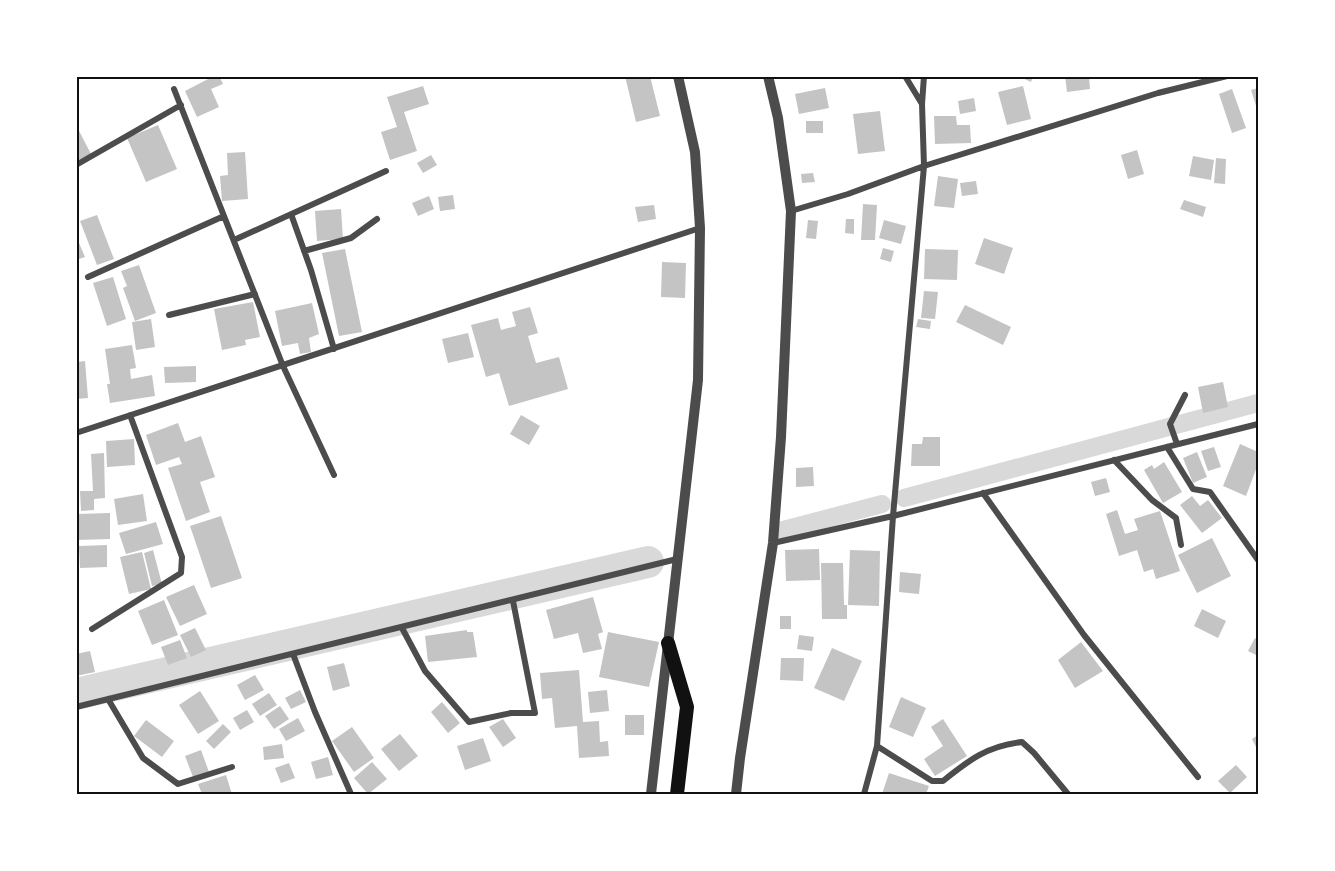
<svg xmlns="http://www.w3.org/2000/svg" width="1335" height="871" font-family="'Fira Sans',sans-serif">
	<style>
		.lines { fill: none; stroke-linecap: round; stroke-linejoin: round }
		.canal { stroke: #d9d9d9; stroke-width: 18 }
		.river { stroke: #d9d9d9; stroke-width: 32 }
		.building { fill: #c4c4c4 }
		.minor { stroke: #4c4c4c; stroke-width: 6 }
		.tertiary { stroke: #4c4c4c; stroke-width: 10 }
		.trunk { stroke: #111; stroke-width: 14 }
		.neatline { fill: none; stroke: #111; stroke-width: 2 }
	</style>
	<rect width="100%" height="100%" fill="#fff"/>
	<g class="lines">
		<path class="canal" d="M904,498L1258,403
			M783,530L882,504"/>
		<path class="river" d="M76,694L648,562"/>
	</g>
	<path class="building" d="M214,76H219L223,84L211,89L219,107L197,117L185,91Z
		M625,76H650L660,116L636,122Z
		M1018,76H1033L1031,82Z
		M1065,76H1089L1090,89L1067,92Z
		M423,86L429,104L404,112L417,151L390,160L381,132L397,127L387,97Z
		M1023,86L1031,119L1007,125L998,92Z
		M825,88L829,108L799,114L795,94Z
		M1258,88V112L1251,90Z
		M1232,89L1246,128L1232,133L1219,94Z
		M974,98L976,111L960,114L958,101Z
		M880,111L885,151L858,154L853,114Z
		M934,116H956L957,125H970L971,143L935,144Z
		M806,121H823V133H806Z
		M76,125L91,154L76,161Z
		M158,125L177,169L146,182L127,138Z
		M1137,150L1144,174L1128,179L1121,155Z
		M245,152L248,199L222,201L220,176L228,175L227,153Z
		M431,155L437,165L423,173L417,163Z
		M1193,156L1214,160L1211,180L1189,176Z
		M1216,158L1226,159L1225,184L1214,183Z
		M813,173L815,182L802,183L801,174Z
		M938,176L958,179L954,208L934,206Z
		M976,181L978,194L962,196L960,183Z
		M453,195L455,209L440,211L438,197Z
		M429,196L434,209L418,216L412,203Z
		M1184,200L1206,207L1203,217L1180,209Z
		M863,204L877,205L875,240H861Z
		M654,205L656,219L638,222L635,207Z
		M341,209L343,239L317,241L315,211Z
		M97,215L114,259L97,265L80,221Z
		M846,219H854V234L845,233Z
		M808,220L818,221L816,239L806,238Z
		M884,220L906,226L901,244L879,238Z
		M76,236L85,257L76,260Z
		M984,238L1013,248L1004,274L975,264Z
		M883,248L894,251L891,262L880,259Z
		M345,249L362,332L339,336L322,253Z
		M925,249L958,250L957,280L924,279Z
		M662,262L686,263L685,298L661,297Z
		M139,265L156,313L135,321L123,288L127,286L121,271Z
		M113,277L126,319L107,326L93,283Z
		M924,291L938,292L935,319L921,318Z
		M253,302L260,337L245,340L246,345L222,350L214,309Z
		M312,303L319,334L309,338L311,352L300,354L298,343L282,346L275,311Z
		M965,305L1011,327L1003,345L956,322Z
		M530,307L538,333L528,336L536,363L559,357L568,389L509,406L499,373L486,377L471,325L498,318L501,330L516,326L512,312Z
		M151,319L155,347L136,350L132,322Z
		M918,319L931,321L930,329L916,327Z
		M468,333L474,357L448,363L442,339Z
		M132,345L136,368L130,369L131,379L152,375L155,396L110,403L107,384H110L105,349Z
		M85,361L88,398L76,399V362Z
		M196,366V382L165,383L164,367Z
		M1223,382L1228,407L1203,413L1198,387Z
		M521,415L540,426L529,445L510,434Z
		M178,423L185,442L201,436L215,477L200,482L210,512L186,521L168,468L182,464L179,457L156,465L146,435Z
		M923,437H940V466H911L912,444H922Z
		M134,439L135,465L107,467L106,441Z
		M1240,444L1258,452V464L1246,496L1223,486Z
		M1214,447L1221,467L1208,471L1201,451Z
		M1197,452L1207,477L1193,483L1183,458Z
		M104,453L105,498L94,499V510L81,511L80,491H93L91,454Z
		M1164,462L1182,492L1163,503L1144,470L1152,465L1154,469Z
		M813,467L814,486L796,487V468Z
		M1106,478L1110,492L1095,496L1091,482Z
		M76,491H79V509H76Z
		M143,494L147,521L118,525L114,499Z
		M1192,496L1200,506L1208,500L1222,518L1202,533L1180,505Z
		M1117,510L1125,534L1138,530L1134,519L1160,511L1180,571L1156,579L1153,569L1144,572L1137,550L1119,556L1106,514Z
		M110,513V539L76,540V514Z
		M221,516L242,578L211,588L190,526Z
		M156,522L163,544L126,554L119,533Z
		M1212,538L1231,576L1197,593L1178,555Z
		M107,545V567L80,568L79,546Z
		M819,549L820,580L786,581L785,550Z
		M153,550L162,584L152,586L144,553Z
		M850,550L880,551L879,606L848,605Z
		M142,552L151,589L129,594L120,557Z
		M821,563H843L844,605H847V619H822Z
		M900,572L921,574L919,594L899,592Z
		M194,585L207,614L180,626L166,597Z
		M593,597L603,632L598,634L602,649L583,653L578,633L554,639L546,610Z
		M164,600L178,635L152,645L138,611Z
		M1202,609L1226,621L1218,638L1194,626Z
		M780,616H791V629H780Z
		M195,628L206,650L191,657L180,635Z
		M467,630V632H473L477,657L428,662L425,636Z
		M608,632L659,642L649,687L599,677Z
		M799,635L814,637L812,651L797,649Z
		M1255,638L1258,640V656L1248,651Z
		M180,640L187,658L168,665L161,647Z
		M1081,642L1103,671L1075,688L1058,660Z
		M832,648L862,661L844,701L814,688Z
		M90,651L95,672L76,676V654Z
		M781,658H804L803,681L780,680Z
		M344,663L350,686L333,691L327,667Z
		M579,670L583,722L599,721L600,742L608,741L609,756L579,758L577,726L555,728L552,698L542,699L540,673Z
		M255,675L264,690L245,700L237,685Z
		M300,690L306,702L291,709L285,698Z
		M607,690L609,711L590,713L588,692Z
		M200,691L219,721L198,734L179,705Z
		M269,693L277,705L260,716L252,704Z
		M901,697L926,708L913,737L889,727Z
		M442,702L460,723L448,733L431,712Z
		M280,706L289,719L274,729L265,716Z
		M247,710L254,722L240,730L233,718Z
		M625,715H644V735H625Z
		M298,718L305,731L286,741L279,729Z
		M503,719L516,738L503,747L489,727Z
		M943,719L967,756L935,776L924,759L943,746L931,727Z
		M146,720L174,741L162,757L134,736Z
		M223,724L231,732L214,749L206,741Z
		M352,727L374,758L354,772L332,741Z
		M400,734L418,756L399,771L381,749Z
		M1258,735V751L1252,739Z
		M483,738L491,761L465,770L457,746Z
		M282,744L284,758L264,760L263,747Z
		M201,750L209,772L193,777L185,756Z
		M328,757L333,775L316,779L311,762Z
		M372,762L387,779L368,794L354,778Z
		M289,763L295,778L281,783L275,768Z
		M1236,765L1247,777L1230,793L1218,781Z
		M889,773L929,786L926,794H882Z
		M226,775L232,794H202L198,784Z"/>
	<g class="lines">
		<path class="minor" d="M905,76L922,104
			M174,89L283,366L334,475
			M76,165L181,105
			M791,211L848,194L924,166L1158,93L1227,76
			M291,214L311,270L334,349
			M234,240L386,171
			M304,251L351,238L377,219
			M88,277L224,216
			M169,315L255,294
			M76,433L700,228
			M1177,444L1170,424L1185,395
			M1167,447L1193,489L1210,492L1258,560
			M1114,460L1152,500L1176,518L1181,545
			M983,493L1084,635L1198,777
			M773,543L893,516L1258,424
			M402,628L425,671L469,722L511,713H535L513,601
			M92,629L181,573L182,557L130,415
			M293,654L315,712L351,794
			M108,699L143,758L178,784L232,767
			M76,707L677,559
			M877,746L932,781H943C969,760 987,746 1022,742L1034,753L1068,794
			M864,794L877,746L893,516L924,166L922,104L924,76"/>
		<path class="tertiary" d="M651,794L698,380L700,228L695,152L678,76
			M736,794L740,758L773,543L781,437L791,211L778,118L768,76"/>
		<path class="trunk" d="M668,643L687,707L677,794"/>
	</g>
	<rect width="1335" height="871" fill="none" stroke="#ffffff" stroke-width="156"/>
	<rect x="78" y="78" width="1179" height="715" class="neatline"/>
</svg>
